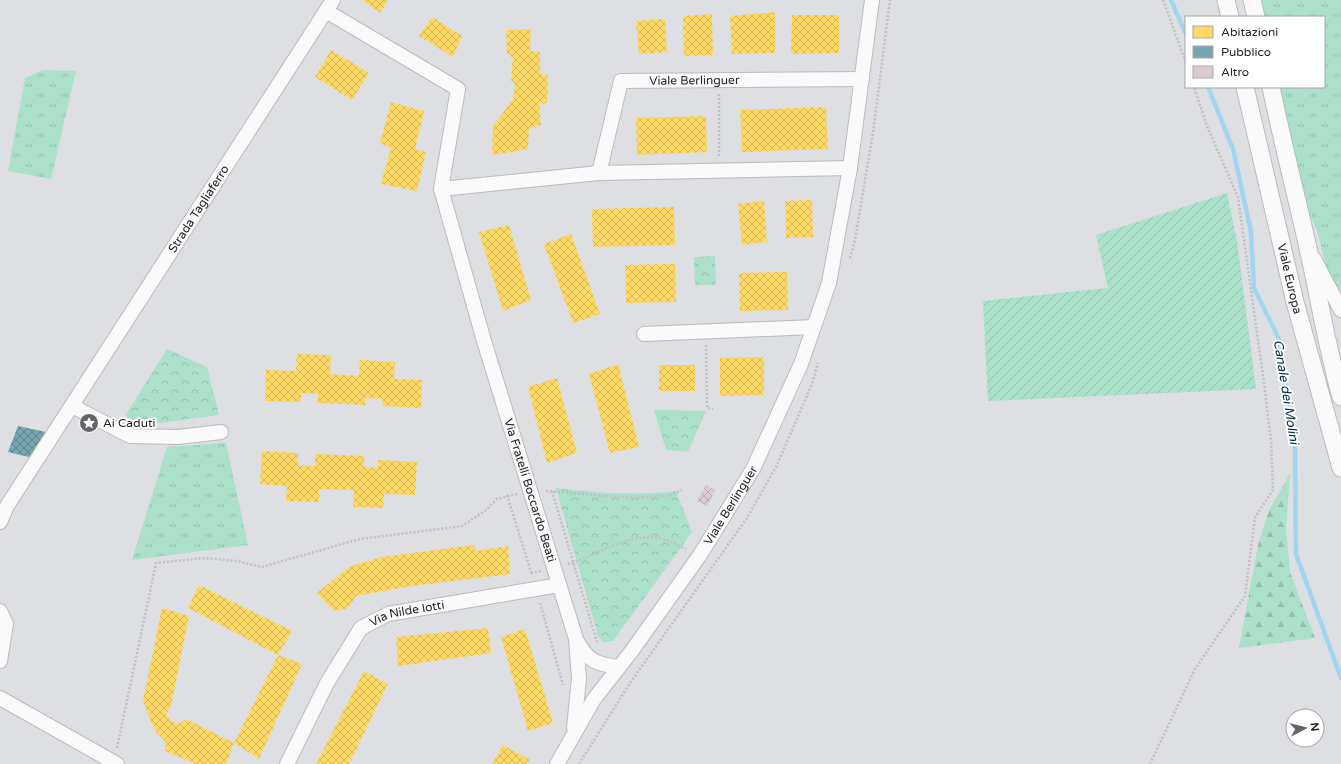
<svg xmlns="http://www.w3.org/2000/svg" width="1341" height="764" font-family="'Varela Round',sans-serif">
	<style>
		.grass { fill: url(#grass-tufts) }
		.forest { fill: url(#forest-firs) }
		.park { fill: url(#park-crowns) }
		.garden { fill: url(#garden-furrows) }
		.homes { fill: url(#homes-cross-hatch) }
		.public { fill: url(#public-cross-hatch) }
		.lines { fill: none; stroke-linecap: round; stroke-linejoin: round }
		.stream { stroke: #a2d6f0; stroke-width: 4.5 }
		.building { fill: url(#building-cross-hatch) }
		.minor-casing { stroke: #b9bbbe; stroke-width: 16 }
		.tertiary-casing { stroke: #b9bbbe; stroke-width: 19 }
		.path { stroke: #c0c0c2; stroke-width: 2.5; stroke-dasharray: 2 2; stroke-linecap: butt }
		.minor { stroke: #fafafb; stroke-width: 14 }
		.tertiary { stroke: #fafafb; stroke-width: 17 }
		.labels { text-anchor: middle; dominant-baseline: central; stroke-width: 4; stroke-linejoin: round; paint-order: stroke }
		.street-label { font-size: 12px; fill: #232427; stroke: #fff }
		.poi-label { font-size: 12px; fill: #232427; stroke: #fff; text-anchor: start }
		.water-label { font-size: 13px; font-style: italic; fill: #022f41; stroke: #fff }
	</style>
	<defs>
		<pattern id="grass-tufts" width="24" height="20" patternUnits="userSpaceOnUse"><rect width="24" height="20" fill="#abe0cb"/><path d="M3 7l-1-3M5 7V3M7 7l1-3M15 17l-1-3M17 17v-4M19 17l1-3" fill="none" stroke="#93c0ae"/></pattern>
		<pattern id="forest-firs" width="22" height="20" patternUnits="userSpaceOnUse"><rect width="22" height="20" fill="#abe0cb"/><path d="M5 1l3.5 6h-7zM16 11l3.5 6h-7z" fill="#93c0ae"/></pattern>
		<pattern id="park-crowns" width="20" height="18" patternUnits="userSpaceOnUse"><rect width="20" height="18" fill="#abe0cb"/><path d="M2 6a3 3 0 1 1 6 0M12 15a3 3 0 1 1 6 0" fill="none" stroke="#93c0ae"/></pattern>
		<pattern id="garden-furrows" width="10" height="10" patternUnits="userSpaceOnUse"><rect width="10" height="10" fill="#abe0cb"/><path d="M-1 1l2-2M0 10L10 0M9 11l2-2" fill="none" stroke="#93c0ae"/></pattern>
		<pattern id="homes-cross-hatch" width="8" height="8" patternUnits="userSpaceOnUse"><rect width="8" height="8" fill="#ffd966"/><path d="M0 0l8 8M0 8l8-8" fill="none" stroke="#daba58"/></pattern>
		<pattern id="public-cross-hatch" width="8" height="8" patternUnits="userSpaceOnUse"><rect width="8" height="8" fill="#76a5af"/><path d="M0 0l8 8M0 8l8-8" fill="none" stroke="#60868e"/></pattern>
		<pattern id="building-cross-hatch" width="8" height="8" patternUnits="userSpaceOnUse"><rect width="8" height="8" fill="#d9cad4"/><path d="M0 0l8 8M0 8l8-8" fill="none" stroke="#baadb6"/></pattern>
	</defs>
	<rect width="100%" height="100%" fill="#dddfe3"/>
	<path class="grass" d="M1258,0H1341V295L1326,269L1318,233L1300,191L1277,87H1324V17H1262Z
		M43,70L76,71L51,179L8,171L25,78Z
		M226,443L248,545L132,560L167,447Z"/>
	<path class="forest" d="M1290,474L1286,529L1290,572L1315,638L1239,648L1258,545L1269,510Z"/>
	<path class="park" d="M715,256L716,285H695L694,257Z
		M167,349L207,367L219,415L144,425L125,416Z
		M654,410L706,411L688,452L666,450Z
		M556,488C596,493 635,496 676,491L692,532L613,641L603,642L598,636Z"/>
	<path class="garden" d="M1227,193L1237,241L1256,389L988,401L983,301L1108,288L1096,235Z"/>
	<path class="homes" d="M362,0H388L380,13Z
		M775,12V53L732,54L730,16Z
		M712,14L713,55L684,56L683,16Z
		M792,15H839V53L791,54Z
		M432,17L462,36L453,57L419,36Z
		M665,19L667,52L639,54L636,21Z
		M531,29L530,51L540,52V74L548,75L547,103L539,104L541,125L529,128L528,149L492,155L493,126L513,99L515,85L511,80L513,58L507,53L506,30Z
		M331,50L369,73L352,100L315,77Z
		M391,102L424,111L415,149L426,152L417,191L381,184L391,148L380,143Z
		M826,107L828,149L742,152L740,110Z
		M706,116L707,152L637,155L636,118Z
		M812,200L813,237L786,238L785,201Z
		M764,201L767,242L742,245L738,204Z
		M674,207L675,245L593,247L592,209Z
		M509,225L531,300L503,311L479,232Z
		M571,234L600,314L573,323L544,244Z
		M675,264L676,302L626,303L625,265Z
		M787,272L788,310L740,311L739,273Z
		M297,354L331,355L330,374L359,376L360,360L395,362L394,379L422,380L421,408L382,406L383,399L365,398V405L318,403V394L301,393V402L265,401L266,370L296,371Z
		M764,357V395L720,396V358Z
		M618,364L639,447L610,453L589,374Z
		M659,365H695V391H659Z
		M557,378L577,453L547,463L528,387Z
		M262,451L298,453V465L315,466V454L364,456V467L378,468V460L417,462L415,495L384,494L383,508L353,507L354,490L319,489V502L286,501L287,486L260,484Z
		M474,545L476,551L508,546L510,574L412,586L356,596L348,608L336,611L330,607L317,593L349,567L365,562L382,557Z
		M199,585L292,631L278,655L188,608Z
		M162,608L189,616L171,706L166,714L171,721L179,724L186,719L234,743L226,764H196L165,751V741L157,733L151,722L143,700Z
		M488,628L491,653L398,666L396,637Z
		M525,629L553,723L528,731L501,637Z
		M278,655L302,664L259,759L234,743Z
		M364,671L388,684L349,764H316Z
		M503,745L530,760L527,764H492Z"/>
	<path class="public" d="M18,426L46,432L33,458L8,452Z"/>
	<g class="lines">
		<path class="stream" d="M1171,0L1186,34
			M1208,87L1233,149L1251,232L1254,288L1278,337L1295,446L1296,554L1341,678"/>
	</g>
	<path class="building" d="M706,485L715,490L707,506L697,501Z"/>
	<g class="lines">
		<defs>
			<g id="minor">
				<path id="s1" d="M326,11L458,89L441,189L484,341L576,639L579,678L574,728"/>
				<path id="s2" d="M599,173L621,81L862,79"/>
				<path d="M441,189L599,173L850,168"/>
				<path d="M1314,259L1341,310"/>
				<path d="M644,334L814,327"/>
				<path d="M72,406L130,436L178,437L221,432"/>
				<path id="s3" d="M0,522L7,506L333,0"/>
				<path d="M0,611L6,624L0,661"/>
				<path d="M577,641C588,661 596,664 618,667"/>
				<path d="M0,698L117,764"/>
				<path id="s4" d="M287,764L327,683L361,628L388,614L559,585"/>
				<path id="s5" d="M557,764L594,699L631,652L700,555L753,469L801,364L829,283L850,168L872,0"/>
			</g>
			<g id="tertiary">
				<path d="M1226,0L1230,17"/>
				<path d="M1252,0L1256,17"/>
				<path id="s6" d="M1245,87L1295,302L1341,468"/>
				<path d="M1271,87C1282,141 1296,194 1308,248C1319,297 1327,348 1341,397"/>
			</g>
		</defs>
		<use href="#minor" class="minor-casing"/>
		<use href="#tertiary" class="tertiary-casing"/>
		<path class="path" d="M1163,0L1186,63
			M719,94V157
			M850,258L855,240L873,133L890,0
			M706,345L707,408L713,409
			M546,491L632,498L667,496L682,490
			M552,491L597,642
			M507,495L532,575
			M568,564C600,555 630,529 666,540C673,542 679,546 686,549
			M531,573L541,571
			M540,603L563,685
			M117,748L156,563L204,558L237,561L262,567L360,539L462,526L486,510L497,499L517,494
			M579,764L630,683L747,518L777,465L812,384L818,363
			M1150,764L1195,669L1245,596L1255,517L1273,490L1271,440L1263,376L1238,197L1207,126L1194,87"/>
		<use href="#minor" class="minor"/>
		<use href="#tertiary" class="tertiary"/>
	</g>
	<defs>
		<symbol id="sight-disc" viewBox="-11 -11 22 22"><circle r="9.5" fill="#646569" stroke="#fff"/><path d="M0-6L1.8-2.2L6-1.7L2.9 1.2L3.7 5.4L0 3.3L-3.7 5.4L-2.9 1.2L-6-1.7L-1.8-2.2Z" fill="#fff"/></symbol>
	</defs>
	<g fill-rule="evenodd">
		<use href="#sight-disc" x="78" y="412" width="22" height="22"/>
	</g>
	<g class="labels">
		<g class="street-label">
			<text stroke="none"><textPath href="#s2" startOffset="168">Viale Berlinguer</textPath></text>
			<text stroke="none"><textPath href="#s3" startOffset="371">Strada Tagliaferro</textPath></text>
			<text stroke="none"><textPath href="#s6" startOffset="197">Viale Europa</textPath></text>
			<text stroke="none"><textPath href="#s1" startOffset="569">Via Fratelli Boccardo Beati</textPath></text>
			<text stroke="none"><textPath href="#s5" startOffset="312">Viale Berlinguer</textPath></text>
			<text stroke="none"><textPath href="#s4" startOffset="204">Via Nilde Iotti</textPath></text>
		</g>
		<g class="poi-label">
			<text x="103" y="423">Ai Caduti</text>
		</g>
		<g class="water-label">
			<text transform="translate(1286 392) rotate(81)">Canale dei Molini</text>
		</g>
	</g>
	<rect x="1185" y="16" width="140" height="72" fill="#ffffff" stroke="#a7a7a9"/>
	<rect x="1193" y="26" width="20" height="12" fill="#ffd966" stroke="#a7a7a9"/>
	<text x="1221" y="36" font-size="12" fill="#232427">Abitazioni</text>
	<rect x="1193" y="46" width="20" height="12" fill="#76a5af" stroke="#a7a7a9"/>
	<text x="1221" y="56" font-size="12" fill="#232427">Pubblico</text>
	<rect x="1193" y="66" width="20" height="12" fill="#d9cad4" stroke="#a7a7a9"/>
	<text x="1221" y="76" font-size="12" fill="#232427">Altro</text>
	<g transform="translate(1305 728) rotate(83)"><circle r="19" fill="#ffffff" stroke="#a7a7a9"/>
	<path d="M0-3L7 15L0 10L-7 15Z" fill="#646569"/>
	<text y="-6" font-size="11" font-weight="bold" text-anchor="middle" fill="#232427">N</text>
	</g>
</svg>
